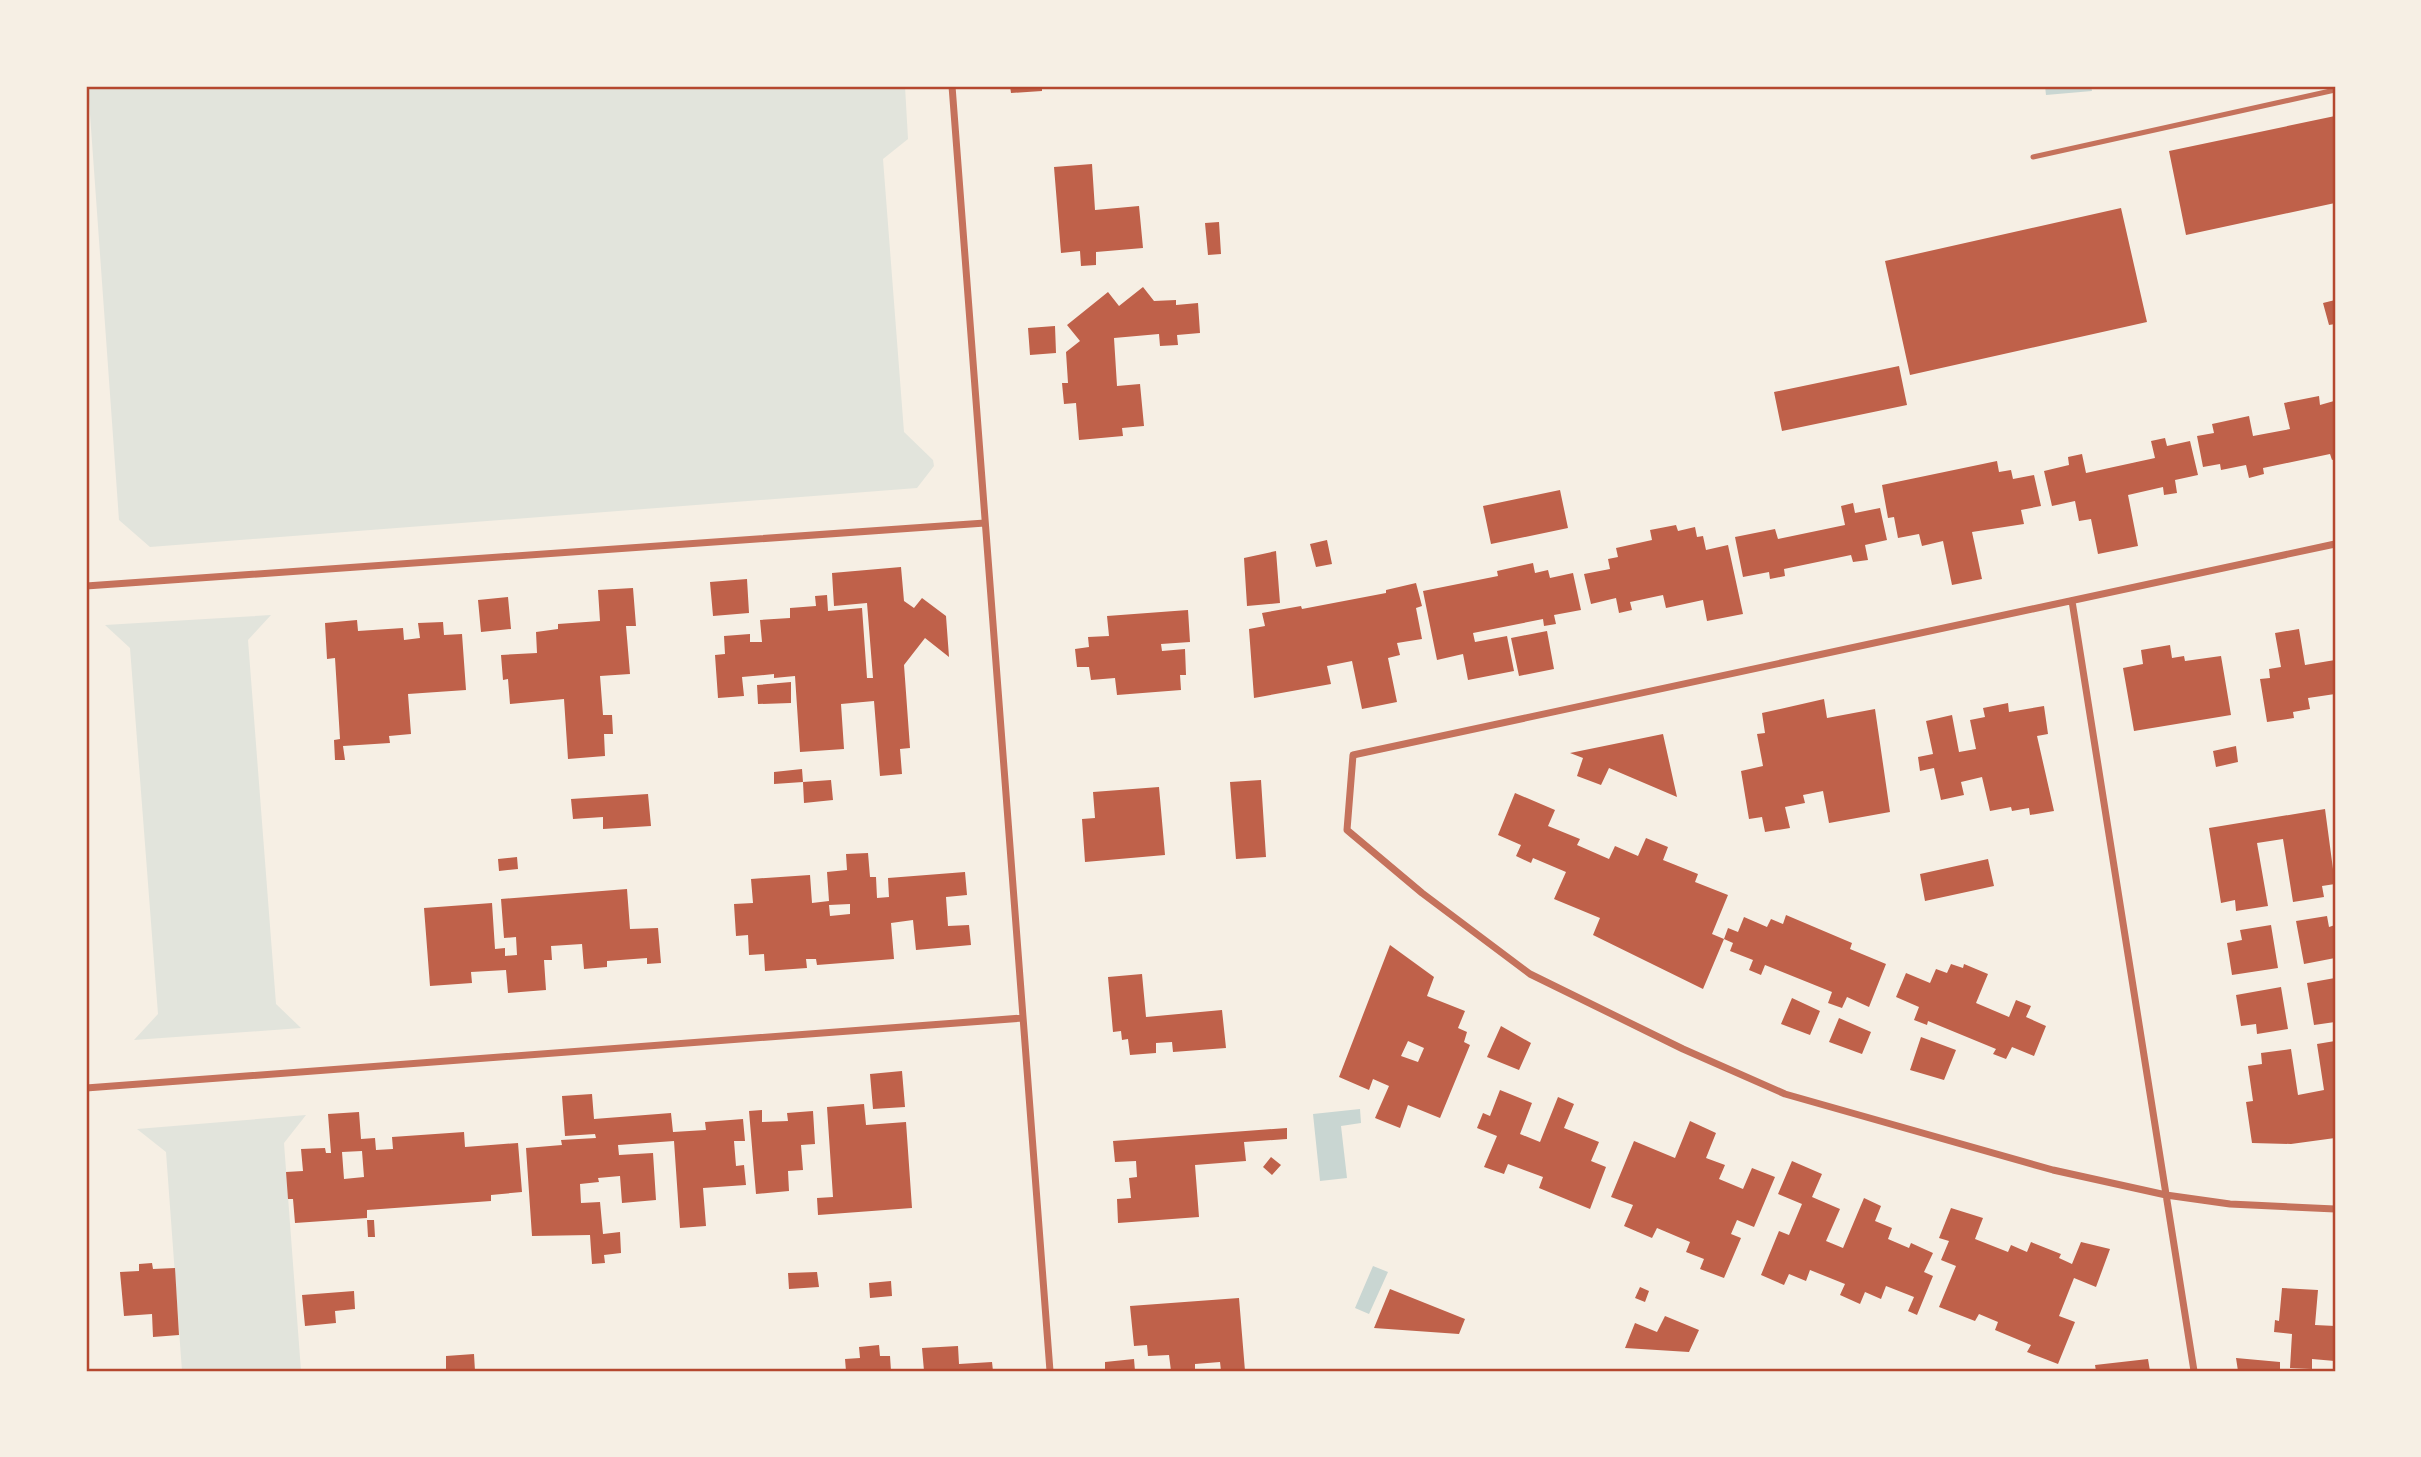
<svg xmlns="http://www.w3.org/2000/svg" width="2421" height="1457" font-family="Raleway,sans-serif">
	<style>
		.green { fill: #e2e4dc }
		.water { fill: #c9d6d2 }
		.building { fill: #bf614a; fill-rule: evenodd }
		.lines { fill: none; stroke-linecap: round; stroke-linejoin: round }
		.service { stroke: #c5725c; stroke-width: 5 }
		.minor { stroke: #c5725c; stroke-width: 7 }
		.neatline { fill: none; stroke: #b5482f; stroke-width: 2.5 }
	</style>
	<rect width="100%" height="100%" fill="#f6efe4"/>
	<path class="green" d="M88,86H905L908,139L883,159L904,432L933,460L934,466L917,488L150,547L119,520Z
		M271,615L248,640L276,1004L301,1028L134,1040L158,1014L130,648L105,625Z
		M306,1115L284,1143L301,1371H182L166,1152L137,1129Z"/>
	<path class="water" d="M2045,86H2091L2092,91L2046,95Z
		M1360,1109L1361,1123L1341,1126L1347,1178L1320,1181L1313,1114Z
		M1373,1266L1388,1272L1369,1314L1355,1308Z"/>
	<path class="building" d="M1010,86H1042V91L1011,93Z
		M2335,116V203L2186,235L2169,151Z
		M1092,164L1095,210L1139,206L1143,248L1096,252V265L1081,266L1080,251L1061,253L1054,167Z
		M2121,208L2147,322L1910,375L1885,261Z
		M1219,222L1221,254L1208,255L1205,223Z
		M1143,287L1154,301L1176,300V305L1198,303L1200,333L1177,335L1178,345L1160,346L1159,334L1114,338L1117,386L1140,384L1144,426L1122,428L1123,436L1079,440L1076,403L1064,404L1062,383H1068L1066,352L1080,341L1067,325L1108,292L1119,306Z
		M2335,300V324L2329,325L2323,303Z
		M1055,326L1056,353L1030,355L1028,328Z
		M1899,366L1907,405L1782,431L1774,392Z
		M2319,396L2320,405L2334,401L2335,459L2332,460L2330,454L2263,468L2264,474L2249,478L2246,465L2221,470L2220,464L2203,467L2197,436L2214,433L2212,424L2249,416L2253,436L2290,429L2284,403Z
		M2165,438L2167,446L2190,441L2198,475L2175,480L2177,493L2164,495L2163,487L2128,495L2138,546L2098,554L2091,519L2079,521L2075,501L2052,506L2044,471L2069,465L2068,457L2082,454L2086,473L2155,458L2151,441Z
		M1997,461L1999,472L2011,470L2013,479L2034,475L2041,506L2021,510L2024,524L1972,532L1982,579L1952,585L1943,541L1922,546L1919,534L1898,538L1894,517L1888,518L1882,485Z
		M1560,490L1568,528L1491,544L1483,506Z
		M1853,503L1855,513L1880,508L1887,540L1865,545L1868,560L1853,562L1851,555L1784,569L1785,576L1770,579L1769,572L1743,577L1735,537L1775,529L1778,539L1845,525L1841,506Z
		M1676,525L1678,531L1695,527L1697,537L1703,536L1706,550L1728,545L1743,614L1707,621L1703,600L1666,608L1663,595L1630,602L1632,610L1619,613L1616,598L1591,604L1584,574L1610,569L1608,559L1618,557L1616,548L1652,540L1650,530Z
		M1327,540L1332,564L1316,567L1310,544Z
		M1276,551L1280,603L1247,606L1244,558Z
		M1533,563L1535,573L1548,570L1550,578L1573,573L1581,610L1554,615L1556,624L1544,626L1543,619L1473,633L1475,642L1507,636L1514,671L1468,680L1463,654L1437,660L1423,591L1498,576L1497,571Z
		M901,567L904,601L914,608L922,598L946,616L949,657L925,638L904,665L910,748L900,749L902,774L880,776L874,701L841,704L844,749L800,752L795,676L774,678V674L742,677L744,696L718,698L715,655L725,654L724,636L750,634V642H762L760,620L790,618V608L816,606L815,596L827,595L828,611L862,608L867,678H873L867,603L834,606L832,573Z
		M747,579L749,613L713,616L710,582Z
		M1416,583L1422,606L1416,608L1422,639L1397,643L1400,655L1388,658L1397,702L1362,709L1352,661L1327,666L1331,684L1254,698L1249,629L1265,626L1262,613L1301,606L1302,609L1386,593V590Z
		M633,588L636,626H626L630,674L600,676L603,715H612L613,734H604L605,756L568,759L564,699L510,704L508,679L503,680L501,655L537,653L536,632L558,629V624L600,621L598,590Z
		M508,597L511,629L481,632L478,600Z
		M1188,610L1190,642L1161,644L1162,651L1185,649L1186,675H1180L1181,690L1117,695L1115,678L1091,680L1089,667H1077L1075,649L1089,647L1088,637L1109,636L1107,616Z
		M357,620L358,631L403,628L404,640L420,638L418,623L443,622L444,635L462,634L466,690L408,694L411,734L389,736L390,743L343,746L345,760H335L334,740L340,739L335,658L327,659L325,623Z
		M2299,629L2305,665L2335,660V694L2308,698L2310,709L2293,712L2294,718L2267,722L2260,679L2270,678L2269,669L2281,667L2275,633Z
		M1547,631L1554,669L1519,676L1511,638Z
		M2170,645L2172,658L2184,656L2185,661L2221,656L2231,715L2134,731L2123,668L2143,664L2141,650Z
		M791,682V703L758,704L757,685Z
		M1824,699L1827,718L1875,709L1890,812L1829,823L1823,791L1803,795L1805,803L1785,807L1790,828L1765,832L1762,817L1749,819L1741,771L1763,766L1757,734L1765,733L1762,713Z
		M2008,703L2009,712L2044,706L2048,734L2037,736L2054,811L2030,815L2029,808L2012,811L2011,807L1990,811L1982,777L1961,782L1964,795L1941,800L1934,768L1920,771L1918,757L1933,754L1926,721L1952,715L1959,752L1976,749L1970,720L1985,717L1983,708Z
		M1663,734L1677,797L1609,768L1601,785L1577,776L1583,758L1570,753Z
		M2236,746L2238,762L2216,767L2213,751Z
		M802,769L803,782L774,784V772Z
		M831,780L833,800L804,803L803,782Z
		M1261,780L1266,857L1236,859L1230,782Z
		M1159,787L1165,855L1085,862L1082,819L1095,818L1093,792Z
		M1515,793L1555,810L1548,826L1580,839L1577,845L1609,859L1615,846L1638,856L1646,838L1668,847L1663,860L1698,874L1695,882L1728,895L1712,934L1724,939L1728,928L1738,932L1744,917L1767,927L1771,919L1783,924L1786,915L1852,943L1850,949L1886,964L1869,1007L1847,997L1842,1008L1828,1003L1832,992L1765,965L1761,975L1749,970L1753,960L1730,951L1733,943L1724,939L1703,989L1593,935L1600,918L1554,899L1566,872L1533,858L1531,863L1516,856L1521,845L1498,835Z
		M648,794L651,826L603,829V817L573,819L571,799Z
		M2325,809L2335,884L2322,886L2324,897L2293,902L2283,839L2257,843L2268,906L2236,911L2235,900L2221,903L2209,828Z
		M868,853L870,877H876L877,898L889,897L888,878L965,872L967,895L946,897L948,926L969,925L971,945L916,950L913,920L891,923L894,959L817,965L816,959H806L807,968L765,971L764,954L749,955L748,935L736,936L734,904L753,903L751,879L810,875L812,903L829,901L827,872L847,870L846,854ZM850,904V914L830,916L829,905Z
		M517,857L518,869L499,871L498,859Z
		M1988,859L1994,886L1925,901L1920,874Z
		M627,889L630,929L658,928L661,963L647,964V958L607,961V967L584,969L582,944L551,946L552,960H544L546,990L508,993L506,970L471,972L472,983L430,986L424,908L492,903L495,949L505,948V956L517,955L516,937L504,938L501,899Z
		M2327,916L2329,927L2335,925V958L2304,964L2296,921Z
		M2271,925L2278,968L2232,975L2227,943L2242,940L2240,930Z
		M1390,945L1434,977L1427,996L1465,1011L1458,1028L1467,1032L1464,1042L1470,1045L1440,1118L1408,1105L1400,1128L1375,1118L1389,1086L1373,1079L1369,1090L1339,1077ZM1408,1041L1424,1048L1418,1062L1401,1056Z
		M1951,964L1963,968L1964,964L1988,974L1976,1003L2009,1017L2016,1000L2031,1006L2026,1017L2046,1026L2034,1056L2012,1047L2006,1059L1993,1054L1996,1049L1928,1021L1927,1025L1914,1020L1919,1007L1896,997L1906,973L1930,983L1936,969L1947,973Z
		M1142,974L1146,1017L1222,1010L1226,1048L1173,1052L1172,1042L1156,1043V1053L1130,1055L1128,1039L1122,1040L1121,1031L1113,1032L1108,977Z
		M2335,978V1022L2314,1025L2307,983Z
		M2281,987L2288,1029L2257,1034L2256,1024L2241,1026L2236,995Z
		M1792,998L1820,1011L1810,1035L1781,1024Z
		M1839,1018L1871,1032L1862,1054L1829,1042Z
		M1501,1026L1531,1043L1519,1070L1487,1057Z
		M1921,1037L1956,1050L1944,1080L1910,1070Z
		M2335,1041V1138L2291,1144L2252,1143L2246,1102L2253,1101L2248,1066L2262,1064L2261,1053L2291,1049L2298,1095L2324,1090L2317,1044Z
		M902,1071L905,1107L873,1109L870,1074Z
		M1500,1090L1532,1103L1520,1134L1540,1142L1558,1097L1574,1104L1564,1128L1599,1142L1591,1161L1606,1167L1590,1209L1539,1188L1543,1177L1508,1164L1504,1174L1484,1167L1497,1136L1477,1128L1483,1113L1490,1116Z
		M592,1094L594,1119L671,1113L673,1132L706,1130L705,1122L743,1119L745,1141H734L736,1166L744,1165L746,1185L703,1188L706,1226L680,1228L674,1141L618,1145L619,1155L653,1153L656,1200L622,1203L620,1176L598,1178L599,1182L580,1184L581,1203L600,1202L603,1234L620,1232L621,1253L604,1255L605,1263L592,1264L590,1235L532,1236L526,1148L562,1145L561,1140L596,1138L595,1134L565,1136L562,1096Z
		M864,1104L866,1125L906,1122L912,1208L818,1215L817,1198L833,1197L827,1107Z
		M762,1110V1122L788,1121L787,1113L813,1111L815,1144L801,1145L803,1170L788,1171L789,1191L756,1194L749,1111Z
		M359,1112L361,1139L375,1138L376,1150L393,1149L392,1137L464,1132L465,1147L518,1143L522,1192L491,1195V1201L367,1210V1218L295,1223L293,1199H288L286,1172L303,1171L301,1149L325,1148L326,1153H331L328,1114ZM362,1151L364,1177L344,1179L342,1152Z
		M1690,1121L1716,1133L1706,1158L1725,1165L1719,1179L1743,1189L1752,1168L1775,1177L1754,1227L1737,1220L1731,1234L1741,1238L1724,1278L1700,1269L1704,1259L1686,1252L1690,1242L1657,1228L1652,1238L1624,1226L1633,1205L1611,1197L1634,1141L1675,1158Z
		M1287,1128V1139L1244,1142L1246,1161L1195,1165L1199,1217L1118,1223L1117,1199L1131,1198L1129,1178L1137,1177L1136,1161L1115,1162L1113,1141Z
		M1271,1157L1281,1165L1272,1175L1263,1167Z
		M1792,1161L1822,1174L1812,1197L1840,1209L1826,1241L1843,1248L1864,1198L1881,1206L1875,1221L1892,1228L1888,1239L1909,1248L1911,1243L1933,1253L1924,1272L1933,1276L1917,1315L1908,1311L1914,1297L1886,1286L1881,1299L1865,1292L1860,1304L1840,1295L1845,1284L1810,1270L1806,1281L1789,1274L1784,1285L1761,1275L1779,1231L1789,1235L1802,1204L1778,1194Z
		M1951,1208L1983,1218L1975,1239L2008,1252L2011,1245L2027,1252L2031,1242L2061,1254L2059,1258L2072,1264L2081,1242L2110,1249L2096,1287L2074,1278L2059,1316L2075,1322L2058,1364L2027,1352L2031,1345L1995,1330L1998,1322L1979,1314L1975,1321L1939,1307L1956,1266L1941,1260L1949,1241L1939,1238Z
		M367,1220H374L375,1237H368Z
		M152,1263L153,1269L175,1268L179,1335L153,1337L152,1314L124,1316L120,1272L139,1271V1264Z
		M817,1272L819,1287L789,1289L788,1273Z
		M891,1281L892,1296L870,1298L869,1283Z
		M1640,1287L1649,1291L1645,1302L1635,1298Z
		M2282,1288L2318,1290L2315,1325L2335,1326V1361L2312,1359V1369L2290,1368L2292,1334L2274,1332L2275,1320L2279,1321Z
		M1390,1289L1465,1319L1459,1334L1374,1328Z
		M354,1291L355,1309L335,1311L336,1323L305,1326L302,1295Z
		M1239,1298L1245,1371H1221L1220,1362L1195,1364V1371H1171L1169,1355L1148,1356L1147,1345L1134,1346L1130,1306Z
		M1665,1316L1699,1330L1689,1352L1625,1348L1635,1323L1657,1332Z
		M879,1345L880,1356H890L891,1371H846L845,1359L860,1358L859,1347Z
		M958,1346L959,1364L992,1362L993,1371H924L922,1348Z
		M474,1354L475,1371H446V1356Z
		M2236,1358L2280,1362V1371H2238Z
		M1134,1359L1135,1371H1105V1362Z
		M2148,1359L2150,1371H2096L2095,1365Z"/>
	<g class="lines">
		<path class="service" d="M2033,157L2335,90"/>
		<path class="minor" d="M952,86L1050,1371
			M2335,544L1353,755L1347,830L1422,893L1530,974L1683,1049L1785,1094L2053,1170L2166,1195L2230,1204L2335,1209
			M86,586L985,523
			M2072,601L2194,1371
			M86,1088L1023,1018"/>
	</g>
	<rect width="2421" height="1457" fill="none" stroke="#f6efe4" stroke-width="175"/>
	<rect x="88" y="88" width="2246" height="1282" class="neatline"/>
</svg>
